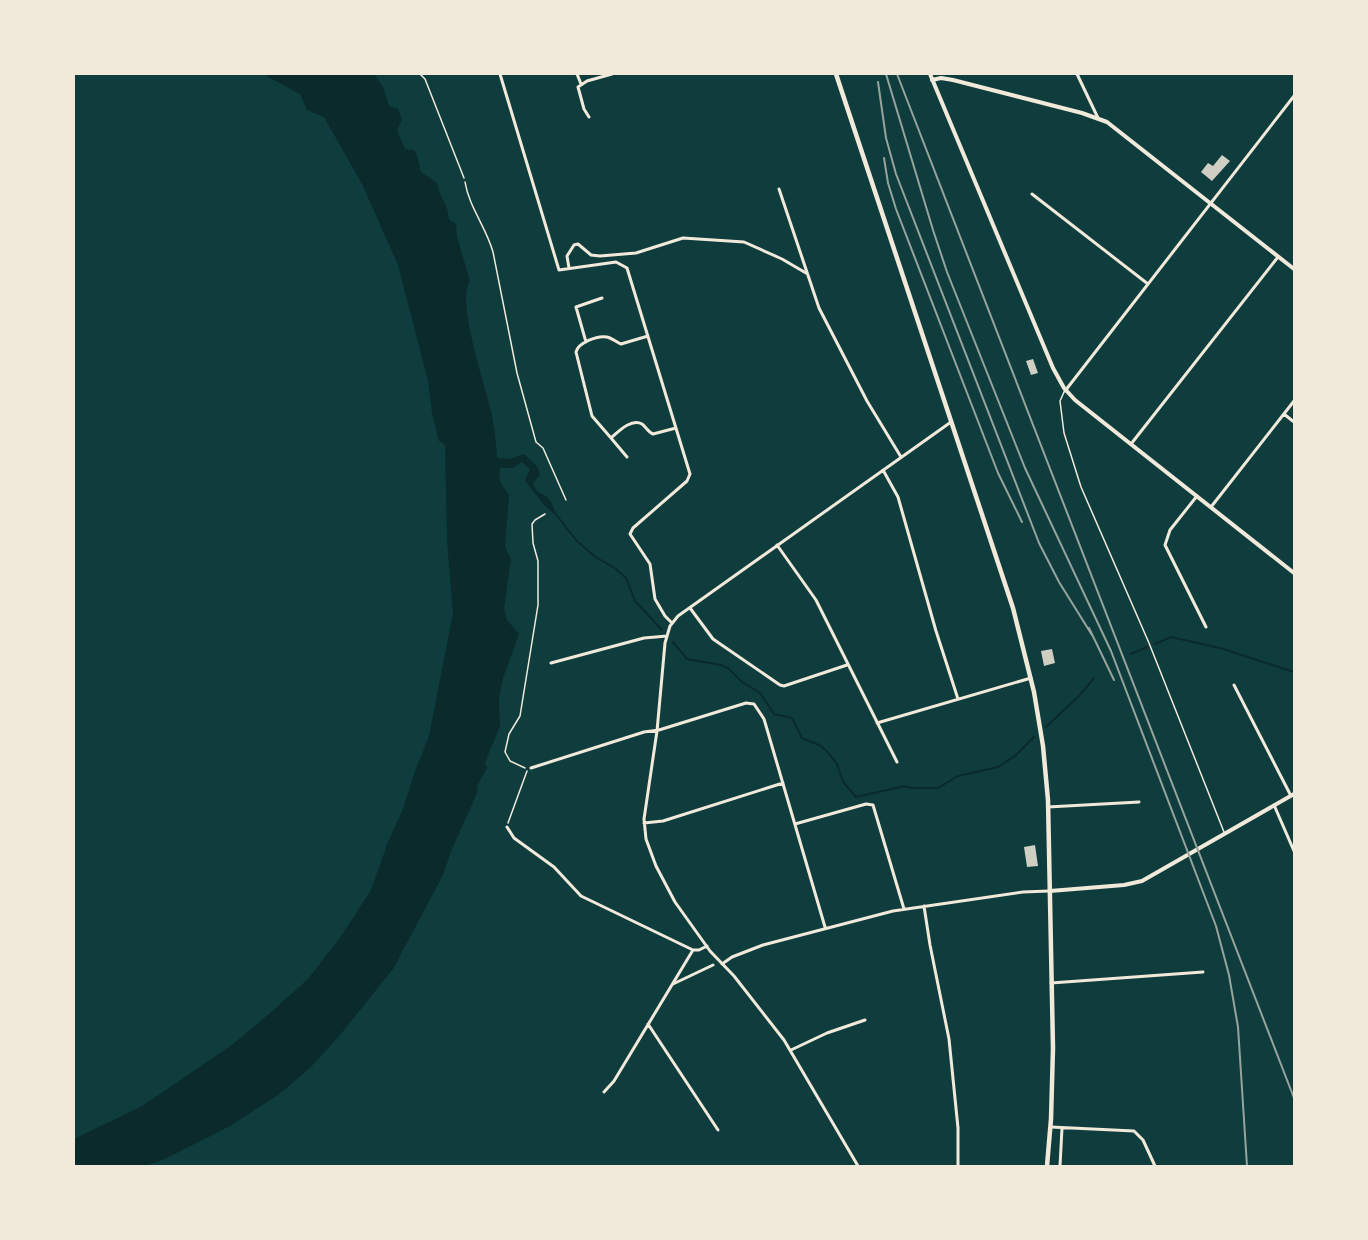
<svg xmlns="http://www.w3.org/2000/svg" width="1368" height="1240" font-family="'PT Sans Narrow',sans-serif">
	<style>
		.water { fill: #0a2a2b }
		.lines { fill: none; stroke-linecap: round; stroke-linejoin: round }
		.stream { stroke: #0a2a2b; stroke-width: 2 }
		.building { fill: #cfcfc3 }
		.path { stroke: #f1e9da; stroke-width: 1.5 }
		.service { stroke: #f1e9da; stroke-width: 1.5 }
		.minor { stroke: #f1e9da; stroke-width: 3 }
		.tertiary { stroke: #f1e9da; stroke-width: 4 }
		.secondary { stroke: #f1e9da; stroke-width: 4.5 }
		.rail { stroke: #97a49c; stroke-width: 2 }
	</style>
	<rect width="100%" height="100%" fill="#0f3d3e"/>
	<path class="water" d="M266,74H374L383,87L389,106L398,109L402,120L397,130L405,149L414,150L417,155L421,172L437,183C439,197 448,203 449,219L456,224L457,237L470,281C455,301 487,390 492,416C495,430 496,444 497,458L509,459L524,454L536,465L539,470V476L533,483C536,496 545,492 550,500C553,505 555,513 559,518L544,505L526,482L525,480L530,469L522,462L513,468H500C497,480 503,486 509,495L505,547L511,559L504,608L507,620L519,634L503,678L499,698L500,726L485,763L487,768L478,784L477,793L452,849L443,875L393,969L340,1035L310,1068L278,1095L230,1126L167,1158L146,1166H74V1139L142,1106L232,1045L270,1013L308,979L342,935L371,890L388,842L403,809L415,771L429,736L453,613L447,541L445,445L439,441L432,413L428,381L398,265L362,184L324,117L307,110L300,94L268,77Z"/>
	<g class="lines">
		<path class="stream" d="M558,517L576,540L594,556L616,569L626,578L635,601L662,630
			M673,642L687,659L721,665L728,668L742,682L760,693L774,714L792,718L802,738L819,745L827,751L837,764L843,782L856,797L905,786
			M1155,644L1171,637L1220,648L1294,672
			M1131,654L1147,647
			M1046,727L1079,696L1094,678
			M906,787L915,788H938L958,776L998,767L1015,756L1034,737"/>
	</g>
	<path class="building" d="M1222,155L1230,161L1212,181L1201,172L1208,163L1213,166Z
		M1033,359L1038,373L1031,375L1026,361Z
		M1052,649L1055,663L1044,666L1041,651Z
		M1035,845L1038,866L1027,867L1024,847Z"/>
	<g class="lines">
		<path class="path" d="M465,182C469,207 486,227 493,252L517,373L536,442L543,448L566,500
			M525,768L510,761L505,752L509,734L520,716L538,605V561L533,543L532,524L535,520L545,514
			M508,823L527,771"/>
		<path class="service" d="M420,74L425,79L464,178
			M1064,392L1060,401L1064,433L1081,487L1149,643L1224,832"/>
		<path class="minor" d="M500,74L559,270L616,262L627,268L690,474L687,481L633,528L630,534L650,564L655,599L665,616L672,623
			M577,74L581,84
			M1077,74L1098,118
			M589,117L584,109L578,87L587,81L612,74
			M779,189L819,308L867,401L901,457
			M1032,194L1148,284
			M569,268L567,256L574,245L578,244L591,255L600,256L636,253L683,238L744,242L782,259L806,273
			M648,336L621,344C616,342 612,338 607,337C597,335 578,343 576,352L592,416L611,438C618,432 631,418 642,424C646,427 648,432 653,434L676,428
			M586,342L576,307L602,298
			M1065,391L1294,96
			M1284,414L1294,422
			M611,438L627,457
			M1131,444L1278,257
			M883,470L898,497L936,631L958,699
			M1197,496L1170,530L1165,545L1206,627
			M1211,507L1294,401
			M777,545L816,600L897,762
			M690,608L713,639L780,685L784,686L847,665
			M551,663L644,638L667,636
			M1234,685L1291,796
			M877,723L1031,678
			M531,768L644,732L659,730L746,703L754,704L764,719L825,927
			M1274,805L1294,851
			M1048,807L1139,802
			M644,823L663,821L783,783
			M795,824L866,804L873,805L904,909
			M507,827L514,838L554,867L581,896L693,950H699L707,946
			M924,906L930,945L949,1039L958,1128V1166
			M722,964L732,957L763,945L893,911L1023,892L1049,891
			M1051,983L1203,972
			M673,984L713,965
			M648,1024L718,1130
			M791,1050L827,1033L865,1020
			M604,1092L614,1081L693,950
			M1051,1127L1134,1131L1143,1140L1155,1166
			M858,1166L784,1040L734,976L710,951L675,902L656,866L646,839L644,819L657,731L665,643L670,626L678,616L951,422
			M1060,1166L1062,1128"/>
		<path class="tertiary" d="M930,74L1053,368L1064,388L1075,400L1294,573
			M932,80L941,78L953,80L1082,113L1107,122L1294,269
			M1050,891L1124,885L1142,881L1294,794"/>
		<path class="secondary" d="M836,74L1013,608L1034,692L1043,746L1048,800L1053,1048L1051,1119L1047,1166"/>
		<path class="rail" d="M886,74L933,230L947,272L1025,468L1111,651L1216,926L1229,975L1238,1027L1247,1166
			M897,74L1294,1098
			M878,82L886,138L896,174L1039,543L1059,582L1092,635
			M884,158L888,183L896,209L998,473L1022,522
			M1089,628L1114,680"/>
	</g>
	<rect width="1368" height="1240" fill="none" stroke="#f1e9da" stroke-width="150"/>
</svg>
